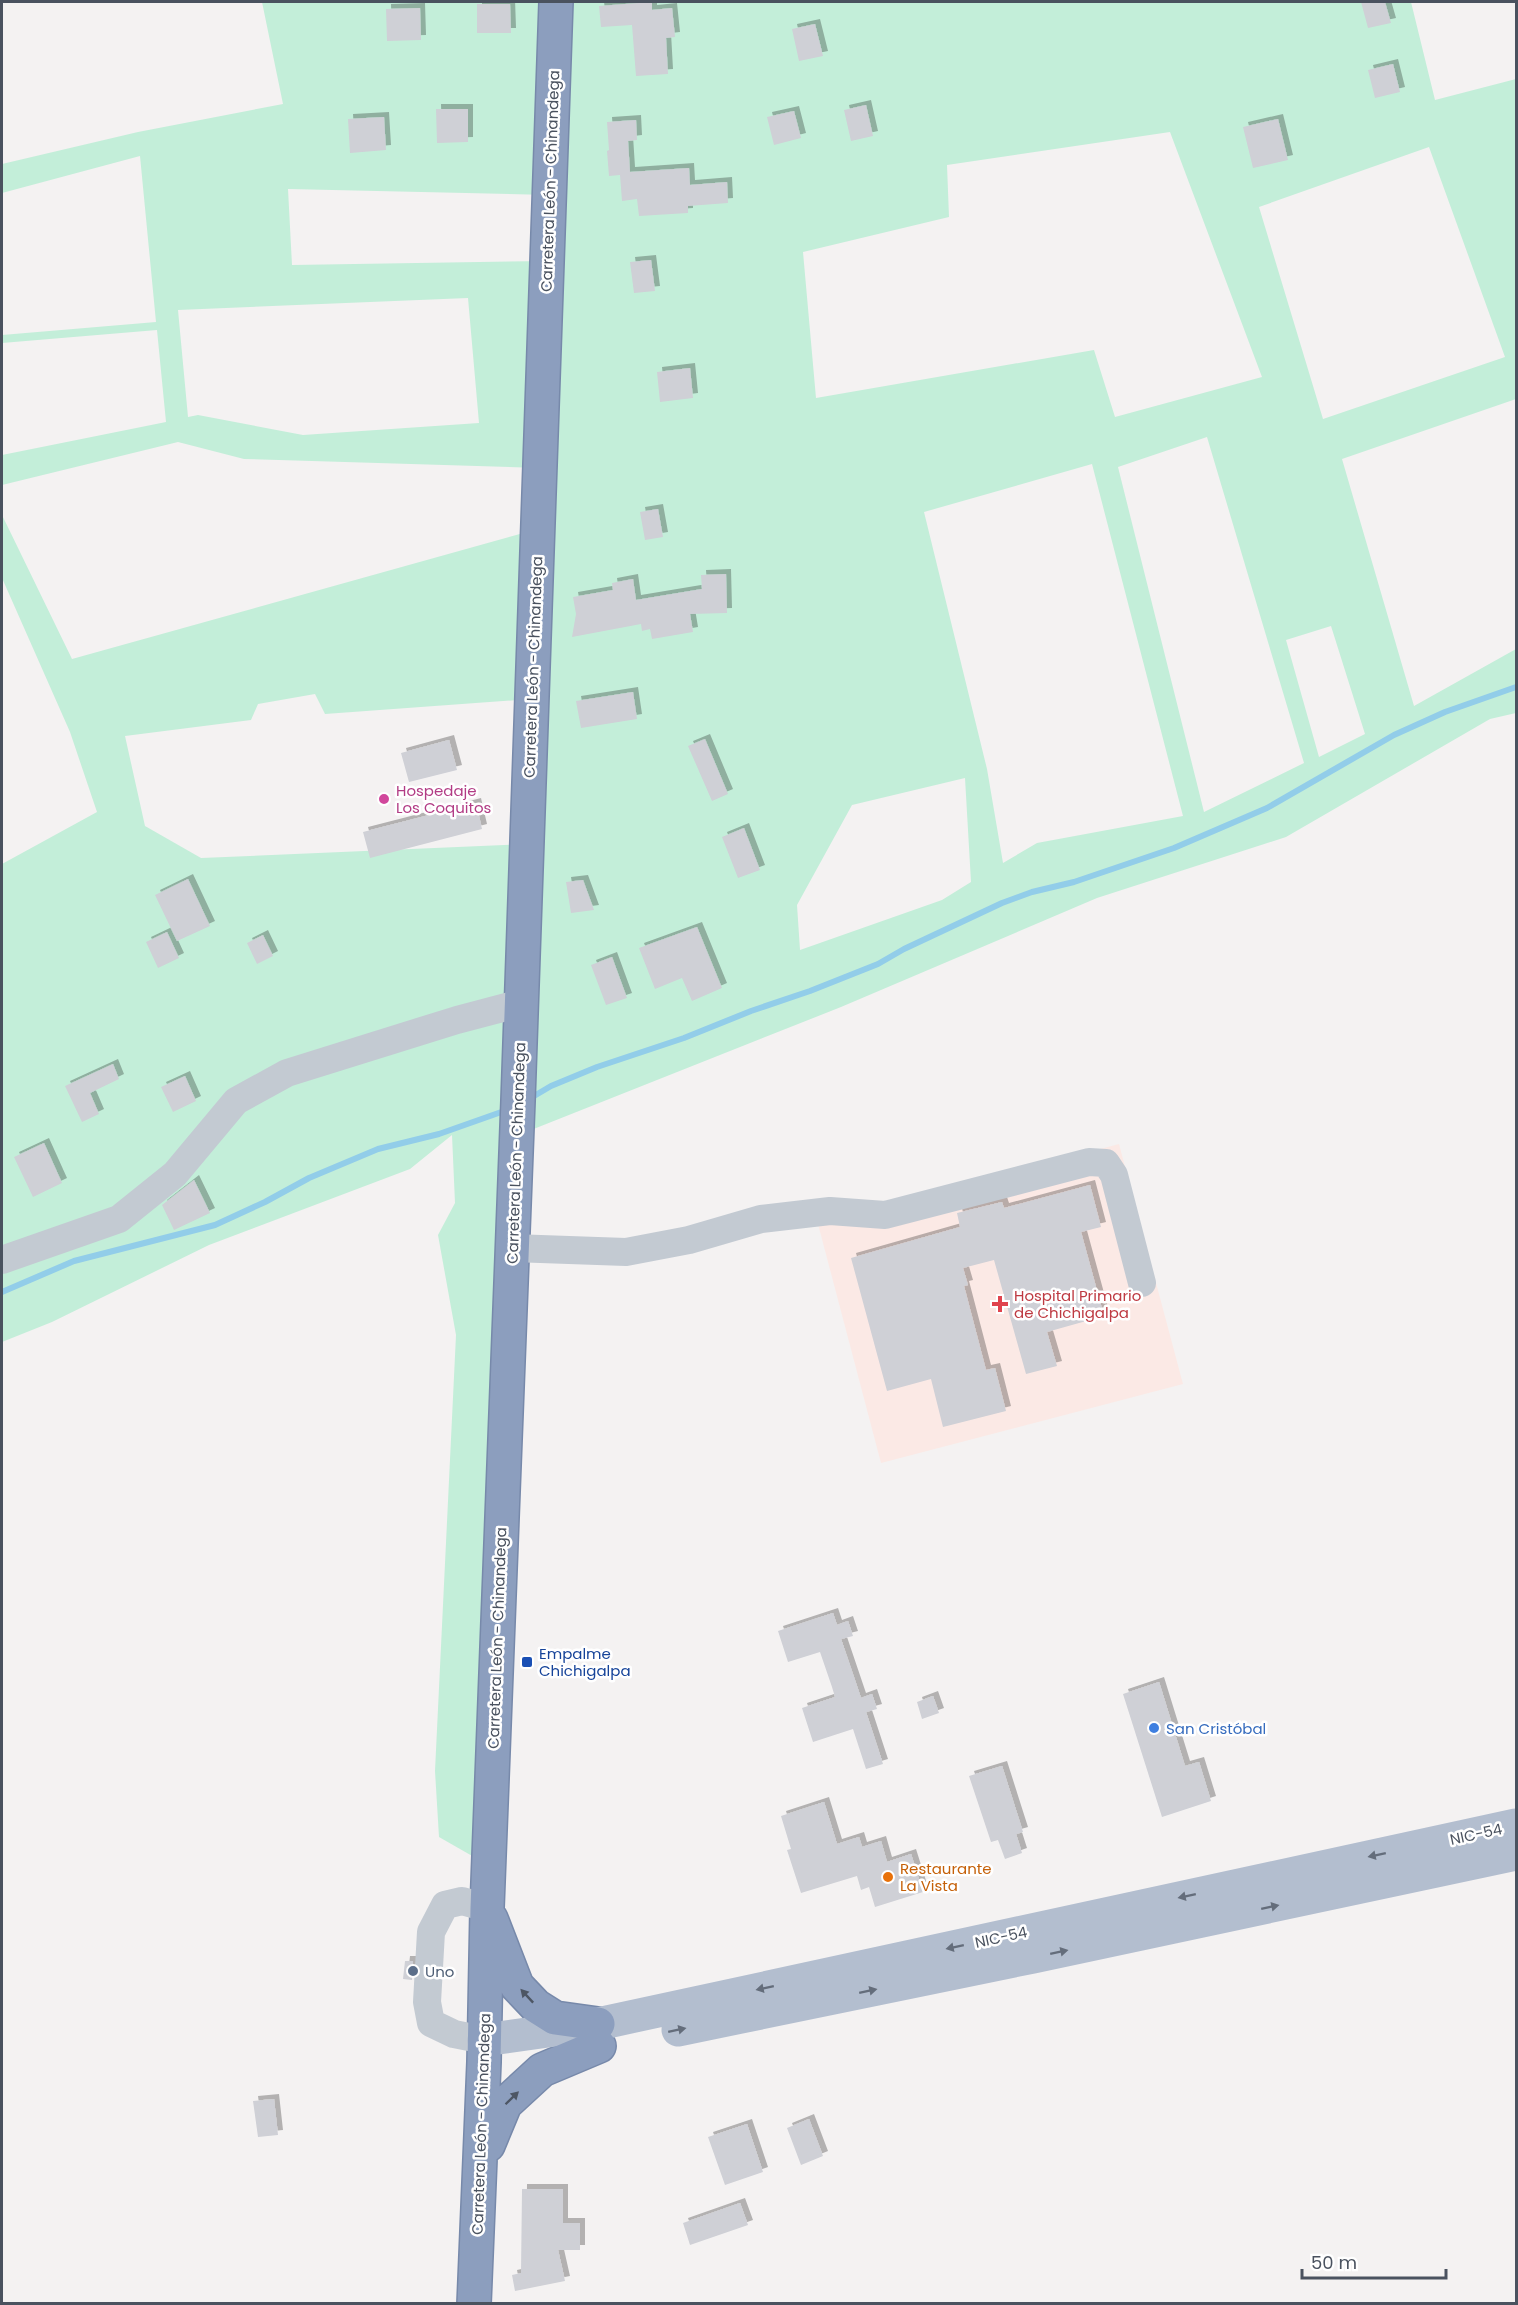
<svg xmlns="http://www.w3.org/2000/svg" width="1518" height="2305" font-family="Poppins,sans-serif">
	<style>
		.medical { fill: #fbe9e5 }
		.green { fill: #c3eed9; fill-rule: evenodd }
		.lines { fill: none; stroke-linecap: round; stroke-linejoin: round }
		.stream { stroke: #92cde9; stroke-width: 6 }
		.building { fill: #cfd0d6; filter: url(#shadow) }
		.highway-casing { stroke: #7789aa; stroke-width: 36 }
		.minor { stroke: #c3cad2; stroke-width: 28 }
		.major { stroke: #b3becf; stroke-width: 33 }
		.highway { stroke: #8c9ebe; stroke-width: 33 }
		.oneway { fill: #646d7b }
		.oneway2 { fill: #4d5664 }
		.hotel-dot { fill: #d1479c; stroke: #fff; stroke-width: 2 }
		.health-dot { fill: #e0444e; stroke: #fff; stroke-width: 2 }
		.transit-dot { fill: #1a4fb4; stroke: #fff; stroke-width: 2 }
		.shop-dot { fill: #3f7fe0; stroke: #fff; stroke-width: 2 }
		.food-dot { fill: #e8710a; stroke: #fff; stroke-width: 2 }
		.service-dot { fill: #5c6f8a; stroke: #fff; stroke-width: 2 }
		.labels { text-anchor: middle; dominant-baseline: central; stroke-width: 5; stroke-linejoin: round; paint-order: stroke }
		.street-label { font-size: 15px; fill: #4a525f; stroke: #fff }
		.hotel-label { font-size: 15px; fill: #b23c85; stroke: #fff; text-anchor: start }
		.health-label { font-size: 15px; fill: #be3a42; stroke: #fff; text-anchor: start }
		.transit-label { font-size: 15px; fill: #164399; stroke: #fff; text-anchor: start }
		.shop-label { font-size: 15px; fill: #366cbe; stroke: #fff; text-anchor: start }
		.food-label { font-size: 15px; fill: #c56008; stroke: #fff; text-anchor: start }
		.service-label { font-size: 15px; fill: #4e5e75; stroke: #fff; text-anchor: start }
	</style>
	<defs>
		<filter id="shadow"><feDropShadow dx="5" dy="-5" stdDeviation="0" flood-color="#0004"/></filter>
	</defs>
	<rect width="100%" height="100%" fill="#f4f2f2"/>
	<path class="medical" d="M1119,1144L1183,1384L881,1463L818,1224Z"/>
	<path class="green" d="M262,2H1411L1435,100L1516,79V399L1342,459L1414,706L1516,649V713L1490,719L1286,837L1097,898L841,1007L516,1136L488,1865L439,1837L435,1771L456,1335L438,1235L455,1203L452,1135L410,1169L209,1245L52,1322L2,1342V864L97,812L70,732L2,578V515L72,659L538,529L540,468L244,459L178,442L2,485V455L166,422L157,330L2,343V335L156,322L140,156L2,193V164L138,132L283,104ZM1170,132L1262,377L1115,417L1094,350L816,398L803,252L949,217L947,165ZM1429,147L1505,357L1323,419L1259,207ZM288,189L549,195L547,261L292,265ZM468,298L479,423L303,435L198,415L188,417L178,310ZM1207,437L1304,763L1204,812L1118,467ZM1092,464L1183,816L1037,843L1003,863L987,769L924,512ZM1331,626L1365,734L1319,757L1286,640ZM315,694L325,714L532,699L527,844L201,858L145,826L125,736L251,720L258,704ZM965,778L971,882L942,900L800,950L797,905L852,805Z"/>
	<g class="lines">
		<path class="stream" d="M529,1099L551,1086L597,1067L684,1038L751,1011L810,991L878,964L904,949L1002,903L1032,892L1074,882L1174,848L1267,808L1394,735L1445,712L1516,687
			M2,1292L74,1261L215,1225L265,1202L309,1178L378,1149L439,1134L507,1110"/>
	</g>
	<path class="building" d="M652,2V10L672,8L675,37L666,38L668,74L636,76L632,25L601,27L599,6Z
		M1361,2H1385L1391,23L1368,28Z
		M477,4H510L511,33H477Z
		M420,8L421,40L387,41L386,9Z
		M815,24L823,56L799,61L792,29Z
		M1393,64L1400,92L1375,98L1368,70Z
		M866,105L873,136L851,141L844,110Z
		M436,109H468V142L437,143Z
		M794,111L801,138L774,145L767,117Z
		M384,117L386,150L350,153L348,119Z
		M1278,119L1288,160L1253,168L1243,127Z
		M636,120L637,140L628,141L630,172L689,168L690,185L727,182L728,203L688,206V213L639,216L637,199L622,201L620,175L609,176L607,151L609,150L607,122Z
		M651,260L655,291L634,293L630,262Z
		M690,368L693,398L660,402L657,372Z
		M658,509L663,537L645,540L640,512Z
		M726,574L727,613L690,614L693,632L652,639L650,629L642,631L641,624L572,637L576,614L573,597L613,590L612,583L633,579L636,600L702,589L701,575Z
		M633,692L637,719L581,728L576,701Z
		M705,739L728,794L712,801L688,746Z
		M449,740L457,770L409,782L401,753Z
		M476,803L482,829L370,858L363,832Z
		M744,828L760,870L738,878L722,837Z
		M188,879L210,926L177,941L155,895Z
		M583,880L594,910L571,913L566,882Z
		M697,927L722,988L692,1001L682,978L655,989L639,948Z
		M167,932L179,958L158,968L146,942Z
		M263,935L273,956L257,964L247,943Z
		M612,957L627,998L606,1005L591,965Z
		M113,1064L119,1079L90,1093L99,1114L82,1122L65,1086Z
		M185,1076L196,1101L173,1112L161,1087Z
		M44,1143L62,1183L33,1197L14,1157Z
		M194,1180L210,1213L174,1230L162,1205Z
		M1090,1185L1101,1227L1081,1232L1104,1316L1047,1332L1057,1366L1026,1374L994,1260L963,1268L968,1285L964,1286L986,1370L995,1368L1006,1411L943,1427L931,1379L887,1391L851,1258L960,1227L957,1213L1002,1202L1004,1208Z
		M833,1613L837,1625L848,1621L853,1636L841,1639L861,1698L872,1694L877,1709L866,1712L883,1764L866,1769L853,1729L813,1742L802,1708L835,1697L832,1687L820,1652L788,1662L778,1631Z
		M1159,1682L1185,1766L1199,1762L1211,1801L1162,1817L1123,1694Z
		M933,1696L939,1713L922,1719L917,1702Z
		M1002,1766L1023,1832L1016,1834L1022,1853L1005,1859L998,1840L991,1842L969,1776Z
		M824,1802L837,1844L859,1837L862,1847L881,1841L887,1862L911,1854L923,1892L875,1907L869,1887L861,1890L857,1876L801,1893L787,1850L791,1849L781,1816Z
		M405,1961H413L412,1980L403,1979Z
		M274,2099L278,2135L258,2137L253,2101Z
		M809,2119L823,2156L801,2165L787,2128Z
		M747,2124L763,2172L725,2185L708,2137Z
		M522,2189H563V2223H580V2250H558L565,2281L515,2291L512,2275L521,2273Z
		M740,2203L748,2225L690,2245L683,2223Z"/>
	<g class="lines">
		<defs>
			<path id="highway" d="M491,1919L517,1986L536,2006L555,2018L598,2024
				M488,2145L505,2104L542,2070L599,2046
				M474,2304L484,2062L487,1908L518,1101L556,2"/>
		</defs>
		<use href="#highway" class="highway-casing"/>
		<path class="minor" d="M512,1248L626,1252L689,1240L761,1219L830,1211L885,1215L1089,1162L1106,1163L1114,1175L1142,1283
			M2,1260L119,1219L175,1174L236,1101L287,1073L457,1020L521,1003
			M484,2040L454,2034L431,2023L427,2002L431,1932L445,1905L462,1901L487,1908"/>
		<path class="major" d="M678,2030L1033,1957L1516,1854
			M484,2040L598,2024L1516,1825"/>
		<use href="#highway" class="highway"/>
	</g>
	<defs><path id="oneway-solid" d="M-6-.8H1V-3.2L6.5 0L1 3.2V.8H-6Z" transform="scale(1.5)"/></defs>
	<g class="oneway">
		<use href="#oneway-solid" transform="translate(1377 1855) rotate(168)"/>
		<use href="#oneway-solid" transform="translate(1187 1896) rotate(168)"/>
		<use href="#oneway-solid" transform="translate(1270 1907) rotate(-12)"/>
		<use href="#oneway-solid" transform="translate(955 1947) rotate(168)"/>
		<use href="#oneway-solid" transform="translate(1059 1952) rotate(-12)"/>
		<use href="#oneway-solid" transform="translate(765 1988) rotate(168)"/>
		<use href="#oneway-solid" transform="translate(868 1991) rotate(-12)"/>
		<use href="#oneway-solid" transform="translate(677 2030) rotate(-12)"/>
	</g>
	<g class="oneway2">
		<use href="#oneway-solid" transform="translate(527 1996) rotate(-133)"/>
		<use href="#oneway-solid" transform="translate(512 2098) rotate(-44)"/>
	</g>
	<circle class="hotel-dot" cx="384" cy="799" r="6"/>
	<path class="health-dot" d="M997 1295h6v6h6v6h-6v6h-6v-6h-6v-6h6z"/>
	<rect class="transit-dot" x="521" y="1656" width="12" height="12" rx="3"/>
	<circle class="shop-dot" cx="1154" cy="1728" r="6"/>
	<circle class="food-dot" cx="888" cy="1877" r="6"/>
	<circle class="service-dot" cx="413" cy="1971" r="6"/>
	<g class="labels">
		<g class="street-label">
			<text transform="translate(550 181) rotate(-88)">Carretera León - Chinandega</text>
			<text transform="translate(533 667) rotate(-88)">Carretera León - Chinandega</text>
			<text transform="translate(516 1153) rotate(-88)">Carretera León - Chinandega</text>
			<text transform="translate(497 1638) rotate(-88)">Carretera León - Chinandega</text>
			<text transform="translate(1476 1834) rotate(-12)">NIC-54</text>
			<text transform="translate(1001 1937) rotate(-12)">NIC-54</text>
			<text transform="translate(481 2124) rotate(-88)">Carretera León - Chinandega</text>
		</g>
		<g class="hotel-label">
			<text x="396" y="790">Hospedaje<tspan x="396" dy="17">Los Coquitos</tspan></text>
		</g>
		<g class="health-label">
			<text x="1014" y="1295">Hospital Primario<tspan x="1014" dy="17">de Chichigalpa</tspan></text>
		</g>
		<g class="transit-label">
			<text x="539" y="1653">Empalme<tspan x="539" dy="17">Chichigalpa</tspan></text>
		</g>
		<g class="shop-label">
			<text x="1166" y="1728">San Cristóbal</text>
		</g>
		<g class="food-label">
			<text x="900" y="1868">Restaurante<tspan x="900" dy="17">La Vista</tspan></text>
		</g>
		<g class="service-label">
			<text x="425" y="1971">Uno</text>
		</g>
	</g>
	<rect width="1518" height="2305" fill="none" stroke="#4a525f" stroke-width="6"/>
	<path d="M1302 2269v9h144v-9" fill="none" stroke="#4a525f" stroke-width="3"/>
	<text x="1311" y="2269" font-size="18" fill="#4a525f" stroke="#ffffff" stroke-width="4.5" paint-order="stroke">50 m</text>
</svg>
